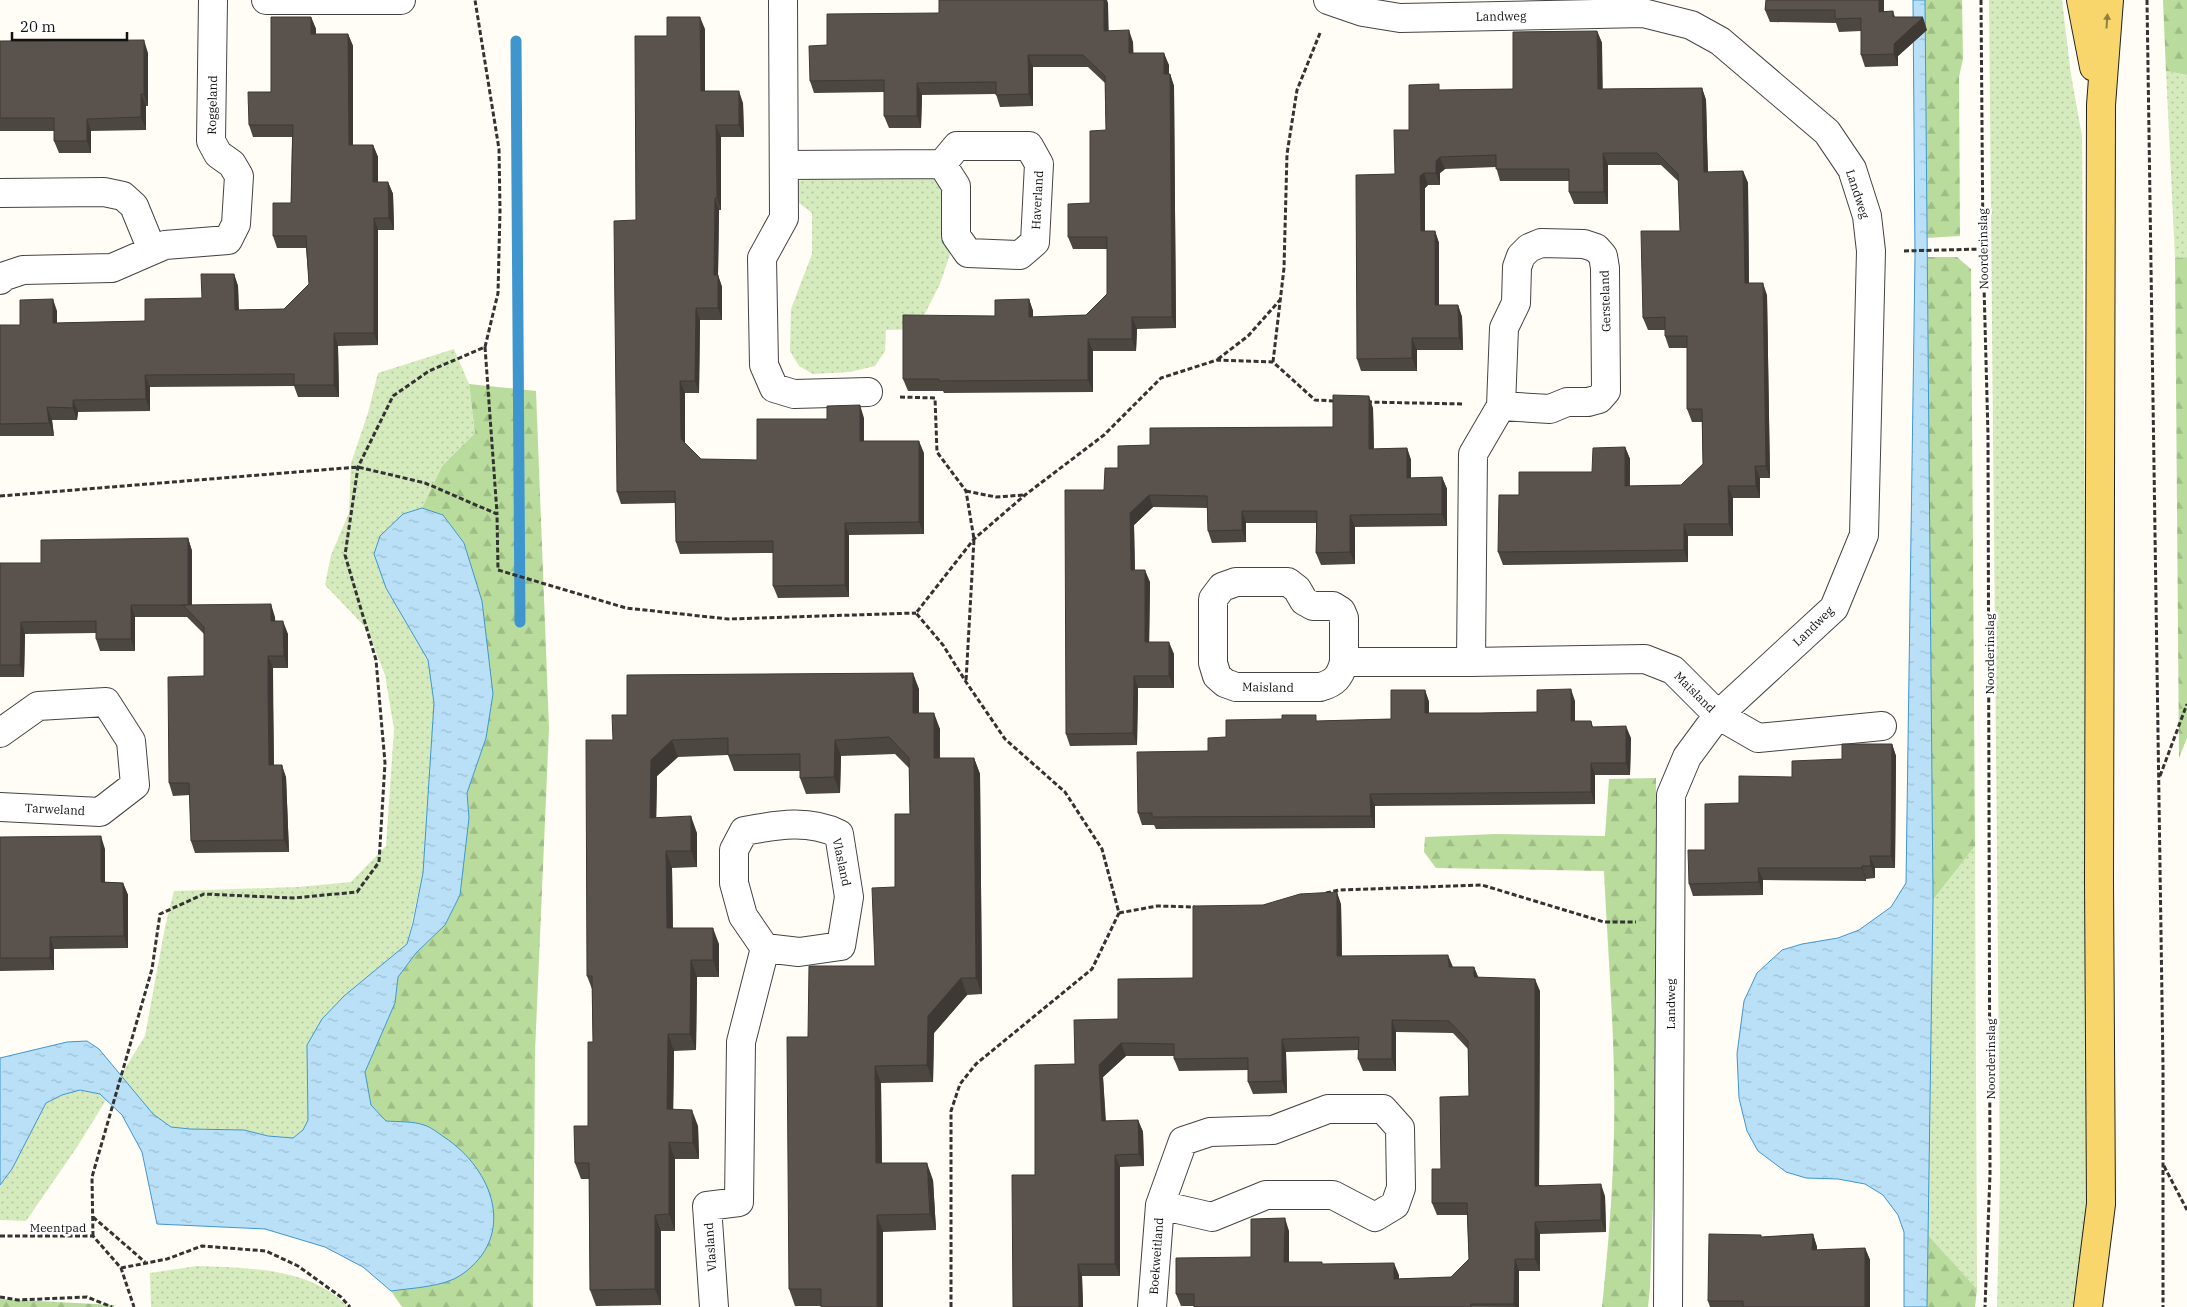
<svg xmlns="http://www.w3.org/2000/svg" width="2187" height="1307" font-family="'IBM Plex Serif',serif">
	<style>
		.grass { fill: url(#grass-dots) }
		.forest { fill: url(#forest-firs) }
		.water { fill: url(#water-ripples); stroke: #3f96cf }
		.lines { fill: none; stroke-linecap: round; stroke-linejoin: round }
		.stream { stroke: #3f96cf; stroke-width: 11 }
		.minor-casing { stroke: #444; stroke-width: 30 }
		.major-casing { stroke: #222; stroke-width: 30 }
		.path { stroke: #333; stroke-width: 3; stroke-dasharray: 5 2.5; stroke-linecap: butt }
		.minor { stroke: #fff; stroke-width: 28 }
		.major { stroke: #f9d66b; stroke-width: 28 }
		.wall { fill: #4d4742 }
		.shaded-wall { fill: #3f3936 }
		.building { fill: #5a524d; stroke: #3f3936 }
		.oneway { fill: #917d42 }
		.labels { text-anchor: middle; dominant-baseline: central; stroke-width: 5; stroke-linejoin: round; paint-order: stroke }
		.street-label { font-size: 12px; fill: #111; stroke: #fff }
	</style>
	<defs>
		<pattern id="grass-dots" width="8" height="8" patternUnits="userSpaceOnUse" patternTransform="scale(1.25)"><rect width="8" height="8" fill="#d5ebbd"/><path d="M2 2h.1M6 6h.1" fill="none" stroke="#b6c8a1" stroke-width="1.8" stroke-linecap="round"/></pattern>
		<pattern id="forest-firs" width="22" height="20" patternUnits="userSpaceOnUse" patternTransform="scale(1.25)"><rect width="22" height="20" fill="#b9dc9c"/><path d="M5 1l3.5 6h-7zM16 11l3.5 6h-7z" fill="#9ebc85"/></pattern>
		<pattern id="water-ripples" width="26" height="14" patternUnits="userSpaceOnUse" patternTransform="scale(1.25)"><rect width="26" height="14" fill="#b9e0f7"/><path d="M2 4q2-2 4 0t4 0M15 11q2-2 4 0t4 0" fill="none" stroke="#9ebfd3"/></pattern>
	</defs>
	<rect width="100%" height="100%" fill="#fffdf5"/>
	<path class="grass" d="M1989,0H2062L2071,75L2082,136L2090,1172L2076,1307H1997L2000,1176Z
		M2166,71L2187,75V257L2175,258Z
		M823,178H942L941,204L947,241L953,245L940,284L917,329L886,330L885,351L875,366L850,372L813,374L799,366L790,351L791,309L812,254V213L794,199L795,181Z
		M454,349L469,384L475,433L442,466L422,508L403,514L386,588L428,660L434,703L423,873L407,944L344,996L322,1019L307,1045L308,1120L304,1130L293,1138L268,1136L244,1130L189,1129L171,1127L153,1114L121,1075L145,1036L165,927L174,891L298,887L351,882L386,846L394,729L385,675L367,629L325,585L331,555L349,513L351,463L368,413L378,373Z
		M1975,846L1977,1289L1927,1234L1933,900Z
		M80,1090L100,1094L106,1100L77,1147L26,1221L0,1220V1185L12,1169L46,1103L62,1095Z
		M197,1266C247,1268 311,1267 348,1307H151L150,1273Z"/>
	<path class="forest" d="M1925,0H1962L1963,59L1959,77L1960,236L1926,238Z
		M2163,0H2187V75L2166,71Z
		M1927,257H1957L1971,269L1975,846L1933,900Z
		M2187,257V738L2179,758L2175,258Z
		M469,384L536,391L549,728L535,1052L533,1307H402L391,1291L430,1286L424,1125L386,1121L371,1105L365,1072L395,1003L398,977L416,953L445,925L460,895L469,818L467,793L486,738L482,601L464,543L443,515L422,508L442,466L475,433Z
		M1656,778L1654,1175L1650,1288L1648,1307H1602C1608,1249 1613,1191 1614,1133C1616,1046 1608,958 1604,871L1436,868L1424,852L1425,837L1496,834L1605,836L1609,779Z
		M1927,1234L1977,1289L1975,1307H1927Z
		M0,1299L114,1305V1307H0Z"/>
	<path class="water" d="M1913,0H1925L1933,900L1927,1307H1904V1232L1898,1215L1883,1195L1865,1184L1838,1179L1806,1178L1786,1172L1758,1151L1747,1131L1739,1098L1737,1054L1744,1001L1757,973L1782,950L1802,944L1838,938L1859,930L1891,907L1906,883L1915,257Z
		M422,508L443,515L464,543L482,601L493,694L486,738L467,793L469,818L460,895L445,925L416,953L398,977L395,1003L365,1072L371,1105L386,1121C398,1122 413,1121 424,1125C431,1127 438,1133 444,1137C493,1169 518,1236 461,1275C444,1287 411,1288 391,1291L363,1267L325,1247L265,1229L157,1224L142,1152L122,1115L100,1094L80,1090L62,1095L46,1103L12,1169L0,1185V1058L67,1042L87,1041L99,1049L153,1114L171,1127L190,1129L244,1130L268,1136L293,1138L303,1130L308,1120L307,1045L322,1019L344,996L407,944L413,923L423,873L434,703L428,660L386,588L374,554L380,536L403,514Z"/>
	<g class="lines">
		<path class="stream" d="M516,41L520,622"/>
		<defs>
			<path id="minor" d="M266,0H401
				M783,0L784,218L762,258L764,365L774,388L794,394L868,392
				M1328,0L1363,12L1400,18L1643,13L1691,25L1720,41L1827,132L1852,169L1867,216L1871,251L1864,535L1834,608L1718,715L1687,757L1671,795L1668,1307
				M785,165L942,164L957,146H1029L1039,164L1035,242L1020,255L968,253L956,236V186L942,164
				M0,193L104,192L123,196L134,206L152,250
				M0,280L5,276L23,270L112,268L165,245L228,240L236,224L239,176L232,164L218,154L211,141L213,0
				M1344,662V618L1341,611L1333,606H1313L1304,601L1297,589L1288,582H1236L1222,587L1213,599V663L1217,676L1225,683L1236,687H1320C1335,683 1340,677 1344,662H1471L1645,659L1673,670L1718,715L1758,738L1882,726
				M1471,662L1473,454L1501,406L1504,328L1516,303L1517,267L1521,256L1529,248L1541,243L1584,244L1596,248L1603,256L1605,268L1606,391L1599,399L1588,402H1567L1550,409L1501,406
				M0,733L38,706L106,702L131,741L135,785L100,812L0,807
				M714,1307L707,1206L739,1202L741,1042L765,948L743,916L734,883V850L744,831C777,825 808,819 839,834L849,897L841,946L799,952L765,948
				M1152,1307L1160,1205L1183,1141L1210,1132L1273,1130L1328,1109H1383L1400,1128L1401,1188L1395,1205L1375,1217L1333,1195H1266L1212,1217L1160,1205"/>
			<path id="major" d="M2081,0L2094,67
				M2088,1307L2101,1204L2099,881L2101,105L2109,0"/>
		</defs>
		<use href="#minor" class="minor-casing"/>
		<use href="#major" class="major-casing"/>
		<path class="path" d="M1981,0L1983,249L1988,435L1990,1174L1985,1307
			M2147,0L2163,1066V1307
			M1904,251L1983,249
			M485,347L497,513
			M1218,359L1248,336L1280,300
			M1273,362L1284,268L1287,154L1297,90L1320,33
			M900,397L935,398L937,452L966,491L974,539L966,681
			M1367,402L1463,404
			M966,491L996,497L1024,495
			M0,496L358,467L425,483L497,514L498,570L626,608L728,619L916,613
			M2160,776L2187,704
			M1326,893L1339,890L1482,885L1604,922H1636
			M1119,913L1157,906L1195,907
			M2164,1166L2187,1210
			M93,1217L145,1262
			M0,1236H93L121,1268L134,1307
			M93,1236L92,1177L152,969L160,914L204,894L293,898L357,892L379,862L385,763L376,660L345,555L358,467L393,396L429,371L485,347L498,293L500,210L499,149L475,0
			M121,1268L167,1259L202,1246L266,1251L298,1266L341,1297L350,1307
			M0,1297L18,1300L87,1297L112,1307
			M951,1307V1111L960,1084L976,1064L1092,969L1119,913L1102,849L1065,792L1005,739L966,682L943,645L916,613L974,539L1025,495L1104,435L1161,378L1217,360L1273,362L1315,400L1336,401"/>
		<use href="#minor" class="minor"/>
		<use href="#major" class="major"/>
	</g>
	<path class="wall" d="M1766,0H1884V12L1893,11L1895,17L1927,30L1898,56V66L1865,67L1861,55V31L1839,32L1836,23L1770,22L1765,10Z
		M1108,3V30L1133,42V53L1169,65V74H1170L1174,86L1176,328L1137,329L1136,351H1093V392L944,393L943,391H908L903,379L995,316L1029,299L1033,311V317L1086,315L1107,294V249H1073L1068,237L1090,203L1106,130L1105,83L1088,67H1033V106L1000,107L996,94L922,95L921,128H889L884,116V92L814,93L810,81L827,45L939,13Z
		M311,17L316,29V34H348L353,46V145H373L378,157V182H388L393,194L394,230H378V345L338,346L339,397H298L294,386L150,387V411L78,412L77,420H52L54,436H0V325H20L57,311V323L145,321L202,298L234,274L238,286L239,310L284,309L309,284L306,248H277L273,236L291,203L292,137H253L249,125L271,92Z
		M705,29V91L743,103L744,137H721V210H719L718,275L722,287V320H700L699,393H685V443L701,459L757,460L827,419L864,418V441L924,453V534L849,535V597L778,598L773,586V553L680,554L676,542L675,503L621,504L617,492L667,36Z
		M1597,31L1602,43V89L1702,88L1706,100L1708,172L1743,171L1748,183L1749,283L1767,295L1770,478H1760V498H1733V536H1688V562L1503,565L1498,552L1519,495L1592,472L1625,447L1630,459V486L1681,485L1703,464L1702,422H1692L1687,409V348H1669L1665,336V330H1648L1643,318L1680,231L1679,182L1661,165H1608V204H1574L1569,192V181H1500L1496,167L1445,169L1440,173V185H1428L1425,188V231H1435L1439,243V305H1458L1462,317L1463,350H1417V371H1361L1357,359L1395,174L1409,130L1441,90L1513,89Z
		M0,41L148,53V106H146V130L91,131V153H59L54,141V131H0Z
		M1373,408L1374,449L1407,448L1411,460V478L1442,477L1447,489V526L1355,527V564L1321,565L1316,553V523H1246V542L1212,543L1208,531L1207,508L1153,507L1134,525L1135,570L1150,582L1149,642L1174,654V688H1138L1137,745L1070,746L1066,734L1104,490L1118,468L1150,445L1333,427Z
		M188,538L192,551V605L275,617V621L288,634V668H273V705L274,765L286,777L289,852L195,853L191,841L190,795L173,796L169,783L204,676V634L187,617H135V651H100L96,639V633L25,634L24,677H0V563H41Z
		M919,689V713L940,729V758H974L980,774L982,994L967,995L934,1033L933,1082L881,1083L882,1163L933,1180L936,1230L883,1232V1307H821V1306H795L789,1289L808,1037L875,966L895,887L910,814L909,768L895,754L841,756L840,793L806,794L800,778V771H734L728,755L678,757L657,776L656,818L697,833V867L672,868L673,928L719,944V977H697L696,1050L674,1051L673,1109L698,1126L699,1159H675V1231H661V1305L596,1306L590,1290L589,1179H581L575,1163L588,1126L593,1042L592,989L587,976L613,740L627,715Z
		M1425,690L1429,702V713H1481L1537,712L1575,701V721H1591L1593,727L1631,738L1630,775H1595V804L1375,806V828L1156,829L1154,825H1142L1138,813L1208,751L1226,737L1318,721L1391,719Z
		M1892,744L1896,756L1895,868H1875V878L1866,879V881L1763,880V895L1693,896L1689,884L1705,850L1739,803L1792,777L1842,759Z
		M0,837L105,849V882L123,883L128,895V948L54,949V970L0,971Z
		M1341,904L1342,956L1453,967H1474L1478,977L1540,991L1539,1185L1605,1196L1606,1232L1540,1234V1271H1519V1307L1181,1306L1176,1294L1251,1257L1289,1231V1262L1323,1264L1399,1275V1279L1451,1277L1469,1259L1467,1215H1437L1432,1203L1441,1169L1469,1096L1468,1049L1453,1033L1396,1032V1071H1363L1358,1059L1359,1050L1286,1052L1287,1093L1253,1094L1248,1082V1070L1179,1071L1174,1059V1056H1126L1103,1077L1106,1121L1138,1120L1143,1132L1144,1166L1120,1167V1276H1082L1083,1307H1013L1035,1175L1075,1064L1118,1019L1193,978Z
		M1813,1234L1817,1247V1250L1865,1248L1870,1260V1307H1710L1708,1301L1762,1237Z"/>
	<path class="shaded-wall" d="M1104,0H1107L1108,3L1109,42L1104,31Z
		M1879,0H1884V24L1879,12Z
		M311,17L316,29V46L311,34Z
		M700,17L705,29V103L701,91Z
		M1923,17L1927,30L1898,56V66L1894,54V44Z
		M1129,30L1133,42L1134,65L1129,53Z
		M1597,31L1602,43L1603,101L1598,89Z
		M348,34L353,46V157L349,145Z
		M144,40L148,53V106L144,94Z
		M1164,53L1169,65V86L1164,74Z
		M1028,55L1033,67V106L1029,94Z
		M1170,74L1174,86L1176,328L1172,317Z
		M917,83L922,95L921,128L917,116Z
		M1702,88L1706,100L1708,184L1704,172Z
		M739,91L743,103L744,137L739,125Z
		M141,94L146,106V130L141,117Z
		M87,119L91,131V153L87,141Z
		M716,125L721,137V210L717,198Z
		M373,145L378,157V194L373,182Z
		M1603,153L1608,165V204L1604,192Z
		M1440,157L1445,169L1440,173V185L1436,173V161Z
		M1743,171L1748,183L1749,295L1745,283Z
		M1424,173L1428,185L1425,188V244L1421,231L1420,176Z
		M388,182L393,194L394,230L389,218Z
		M715,198L719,210L718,275L722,287V320L718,308L714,275Z
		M374,218L378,230V345L374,333Z
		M1435,231L1439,243V317L1435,305Z
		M234,274L238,286L239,323L235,310Z
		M1763,283L1767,295L1770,478L1766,466Z
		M53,299L57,311V335L53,323Z
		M1029,299L1033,311V329L1029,317Z
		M1458,305L1462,317L1463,350L1459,338Z
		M696,308L700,320L699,393L695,381Z
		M1132,317L1137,329L1136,351L1132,339Z
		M334,333L338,346L339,397L334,385Z
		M1412,338L1417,350V371L1412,358Z
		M1088,339L1093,351V392L1088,380Z
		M145,375L150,387V411L146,399Z
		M680,381L685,393V451L681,439Z
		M1369,396L1373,408L1374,461L1369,449Z
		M73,400L78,412L77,420L73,408Z
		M860,405L864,418V453L860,441Z
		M47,407L52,420L54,436L49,423Z
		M919,441L924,453V534L919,522Z
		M1625,447L1630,459L1629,498L1625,486Z
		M1407,448L1411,460V490L1407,478Z
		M1755,466L1760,478V498L1756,486Z
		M1442,477L1447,489V526L1442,514Z
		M1728,486L1733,498V536L1729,524Z
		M1149,495L1153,507L1134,525L1135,582L1131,570L1130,513Z
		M1242,511L1246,523V542L1242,530Z
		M1350,515L1355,527V564L1350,552Z
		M845,523L849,535V597L845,585Z
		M1684,524L1688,536V562L1684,550Z
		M188,538L192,551V615L188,605Z
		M1145,570L1150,582L1149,654L1145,642Z
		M271,604L275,617L276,634L271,621Z
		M131,605L135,617V651L131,639Z
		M283,621L288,634V668L284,656Z
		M21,622L25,634L24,677L20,665Z
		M1169,642L1174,654V688L1169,676Z
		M268,656L273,668L274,778L269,765Z
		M913,673L919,689V730L913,713Z
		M1134,676L1138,688L1137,745L1133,733Z
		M1571,689L1575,701V733L1571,721Z
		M1425,690L1429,702V725L1425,713Z
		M934,713L940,729V774L934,758Z
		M1626,726L1631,738L1630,775L1626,763Z
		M672,740L678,757L657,776L656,834L650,818L651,760Z
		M835,740L841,756L840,793L834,777Z
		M1892,744L1896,756L1895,868L1891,856Z
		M974,758L980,774L982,994L976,978Z
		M1591,763L1595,775V804L1591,792Z
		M282,765L286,777L289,852L284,840Z
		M1370,794L1375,806V828L1371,816Z
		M691,816L697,833V867L691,851Z
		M101,836L105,849V895L101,882Z
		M666,851L672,868L673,944L667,928Z
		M1870,856L1875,868V878L1871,866Z
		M1862,866L1866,879V881L1862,868Z
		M1758,868L1763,880V895L1759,882Z
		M123,883L128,895V948L124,936Z
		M1337,892L1341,904L1342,968L1337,956Z
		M713,928L719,944V977L713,960Z
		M50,937L54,949V970L50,958Z
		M1448,955L1453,967H1449Z
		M691,960L697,977L696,1050L690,1034Z
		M1474,967L1479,979L1474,977Z
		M961,978L967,995L934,1033L933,1082L927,1065L928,1016Z
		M1535,979L1540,991L1539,1198L1535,1186Z
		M1392,1020L1396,1032V1071L1392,1059Z
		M668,1034L674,1051L673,1126L667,1109Z
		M1282,1039L1286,1052L1287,1093L1282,1081Z
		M1121,1043L1126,1056L1103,1077L1106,1133L1102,1121L1099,1065Z
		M875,1066L881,1083L882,1179L876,1163Z
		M692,1110L698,1126L699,1159L693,1143Z
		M1138,1120L1143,1132L1144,1166L1139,1154Z
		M669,1142L675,1159V1231L669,1214Z
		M1115,1155L1120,1167V1276L1115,1264Z
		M927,1163L933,1180L936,1230L930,1214Z
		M1601,1184L1605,1196L1606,1232L1601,1220Z
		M655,1215L661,1231V1305L655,1289Z
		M877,1215L883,1232V1307H877Z
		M1285,1218L1289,1231V1274L1284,1262Z
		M1535,1222L1540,1234V1271L1535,1259Z
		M1813,1234L1817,1247V1263L1812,1250Z
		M1865,1248L1870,1260V1307H1865Z
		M1515,1259L1519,1271V1307H1515L1514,1304Z
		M1394,1263L1399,1275L1398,1291L1394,1279Z
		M1078,1264L1082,1276L1083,1307H1079Z"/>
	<path class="building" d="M939,0H1104V31L1129,30V53H1164V74H1170L1172,317H1132V339H1088V380L939,381V379H903V315L995,316V300L1029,299V317L1086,315L1107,294V237H1068V204L1090,203V131L1106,130L1105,76L1083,55H1028L1029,94L996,95V82L917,83V116H884V80L810,81L809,46L827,45V14L939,13Z
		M1766,0H1879V12L1893,11V17H1923L1894,44V54L1861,55V18L1835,19V10H1765Z
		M271,17H311V34H348L349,145H373V182H388L389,218H374V333H334V385H294V374L145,375L146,399L73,400V408L47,407L49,423L0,424V325H20V300L53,299V323L145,321V299L202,298L201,274H234L235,310L284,309L309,284L306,236H273V203H291L293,125H249L248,92H271Z
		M667,17H700L701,91H739V125H716L717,198H715L714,275H718V308H696L695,381H680L681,439L701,459L757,460V419H827V406L860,405V441H919V522L845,523V585L773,586V541L676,542L675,491L617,492L614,221L636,220L635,36H667Z
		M1597,31L1598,89L1702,88L1704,172L1743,171L1745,283H1763L1766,466H1755L1756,486H1728L1729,524H1684V550L1498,552L1499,495H1519V472H1592L1593,448L1625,447V486L1681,485L1703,464L1702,409H1687V336H1665V317L1643,318L1641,231H1680L1678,174L1657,153H1603L1604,192H1569V169H1496V155L1440,157L1436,161V173H1424L1420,176L1421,231H1435V305H1458L1459,338H1412V358L1357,359L1356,175L1395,174L1394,130H1409V85L1439,84V90L1513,89V32Z
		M144,40V94H141V117L87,119V141H54V118H0V41Z
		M1333,395L1369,396V449L1407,448V478L1442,477V514L1350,515V552L1316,553L1317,511H1242V530L1208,531L1207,496L1149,495L1130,513L1131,570H1145V642H1169V676H1134L1133,733L1066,734L1065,490H1104L1105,468H1118V446L1150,445V428L1333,427Z
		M188,538V605H131V639H96V621L21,622L20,665H0V563H41V540Z
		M271,604V621H283L284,656H268V693L269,765H282L284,840L191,841L189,783H169L168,677L204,676V627L183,605Z
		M913,673V713H934V758H974L976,978H961L928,1016L927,1065L875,1066L876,1163H927L930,1214L877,1215V1307H821V1289H789L787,1037H808L809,966H875L872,888L895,887V814H910L909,758L889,737L835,740L834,777L800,778V754L728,755V738L672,740L651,760L650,818L691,816V851H666L667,928H713V960H691L690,1034H668L667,1109L692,1110L693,1143L669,1142V1214L655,1215V1289L590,1290L589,1163H575L574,1126H588V1042H593L592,976H587L586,740H613L612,715H627V675Z
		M1571,689V721H1591L1592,727L1626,726V763H1591V792L1370,794L1371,816L1152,817V813H1138L1137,752L1208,751V738L1226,737V720L1282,719V715H1316V721L1391,719V690H1425V713H1481L1537,712V690Z
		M1842,744H1892L1891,856H1870L1871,866H1862V868H1758L1759,882L1689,884L1688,850H1705V804L1739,803V776L1792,777V761L1842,759Z
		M101,836V882L123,883L124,936L50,937V958H0V837Z
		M1337,892V956L1448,955L1449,967H1474V977L1535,979V1186L1601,1184V1220L1535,1222V1259H1515L1514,1304H1471V1307H1194V1294H1176V1258L1251,1257V1219L1285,1218L1284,1262H1322V1264L1394,1263V1279L1451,1277L1469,1259L1467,1203H1432V1169H1441L1440,1097L1469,1096L1468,1041L1449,1021L1392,1020V1059H1358L1359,1037L1282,1039V1081L1248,1082V1058L1174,1059V1044L1121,1043L1099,1065L1102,1121L1138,1120L1139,1154L1115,1155V1264H1078L1079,1307H1013L1012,1175H1035V1065L1075,1064L1074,1020L1118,1019V979L1193,978V906L1263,905L1300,894Z
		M1709,1234L1761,1235V1237L1813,1234L1812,1250L1865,1248V1307H1743V1301H1708Z"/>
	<defs><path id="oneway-solid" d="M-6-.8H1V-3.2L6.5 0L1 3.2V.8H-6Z" transform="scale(1.25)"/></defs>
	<use class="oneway" href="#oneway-solid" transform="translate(2107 21) rotate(-86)"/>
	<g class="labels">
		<g class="street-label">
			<text transform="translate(1501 16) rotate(-1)">Landweg</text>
			<text transform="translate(212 105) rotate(-89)">Roggeland</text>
			<text transform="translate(1858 194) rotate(72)">Landweg</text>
			<text transform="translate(1037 200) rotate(-87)">Haverland</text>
			<text transform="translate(1983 249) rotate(-91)">Noorderinslag</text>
			<text transform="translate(1605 301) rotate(-92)">Gersteland</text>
			<text transform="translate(1813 626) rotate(-44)">Landweg</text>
			<text transform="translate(1989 654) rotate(-90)">Noorderinslag</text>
			<text transform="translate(1268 687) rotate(1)">Maisland</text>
			<text transform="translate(1695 692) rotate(45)">Maisland</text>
			<text transform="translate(55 809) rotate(3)">Tarweland</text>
			<text transform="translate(842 862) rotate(78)">Vlasland</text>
			<text transform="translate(1670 1004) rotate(-90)">Landweg</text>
			<text transform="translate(1990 1059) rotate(-90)">Noorderinslag</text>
			<text x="58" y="1227">Meentpad</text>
			<text transform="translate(710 1247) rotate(-94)">Vlasland</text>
			<text transform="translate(1156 1256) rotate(-86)">Boekweitland</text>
		</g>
	</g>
	<path d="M12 32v8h115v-8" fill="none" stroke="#111111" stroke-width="2.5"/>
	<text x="20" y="32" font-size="15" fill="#111111" stroke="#ffffff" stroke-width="4" paint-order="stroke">20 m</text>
</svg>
